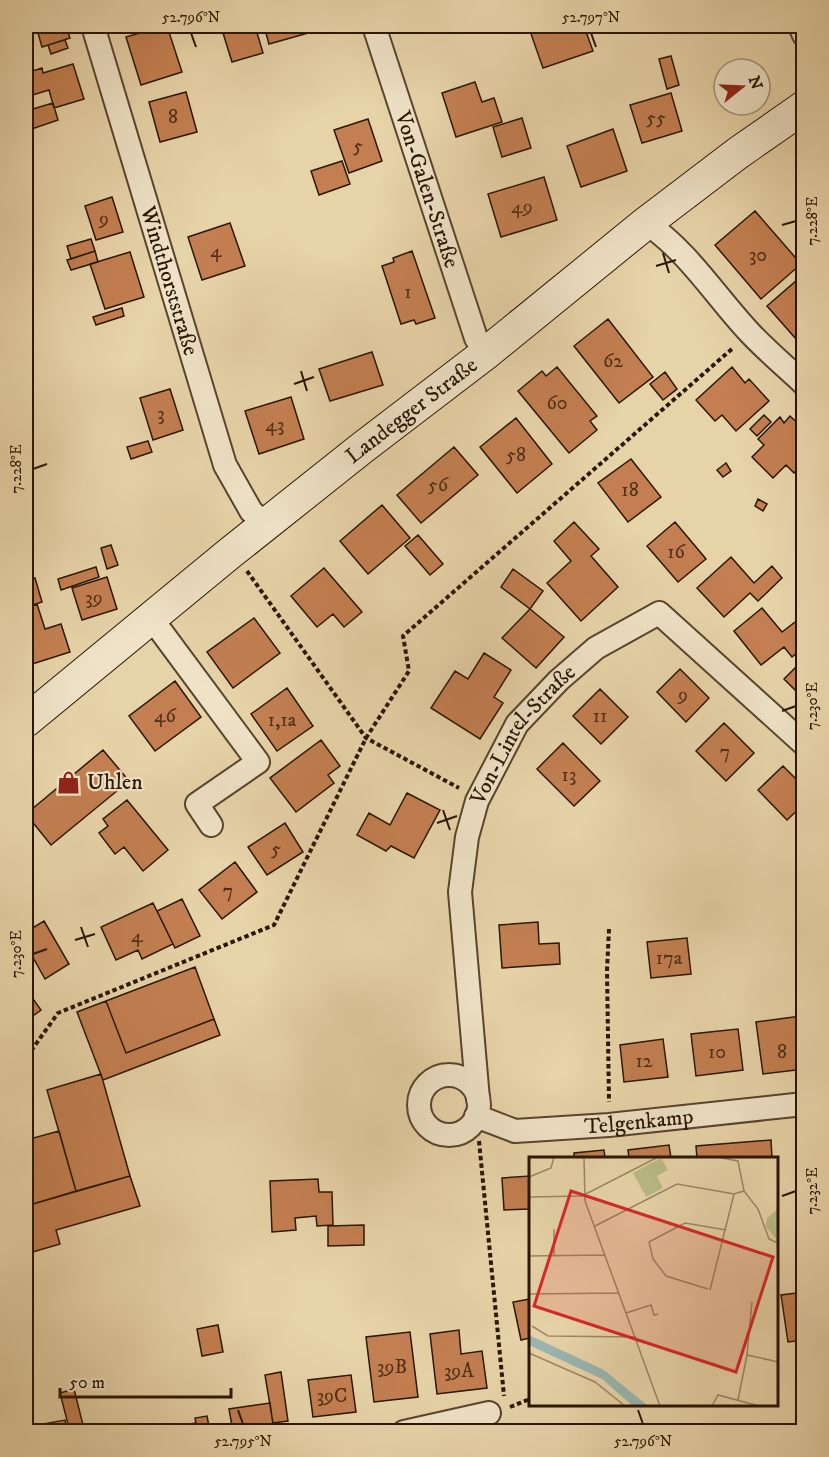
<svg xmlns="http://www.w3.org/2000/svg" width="829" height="1457" font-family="'IM FELL DW Pica',serif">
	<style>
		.building { fill: #c37f51; stroke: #291604; stroke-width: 1.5 }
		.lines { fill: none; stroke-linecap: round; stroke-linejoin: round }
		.street-casing { stroke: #58452d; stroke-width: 26 }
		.secondary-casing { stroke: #291604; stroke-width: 34 }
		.path { stroke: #291604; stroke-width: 4; stroke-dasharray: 4.5 3; stroke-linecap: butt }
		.street { stroke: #efe2c6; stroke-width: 22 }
		.secondary { stroke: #efe2c6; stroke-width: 32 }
		.ticks { fill: none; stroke: #291604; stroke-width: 2 }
		.labels { text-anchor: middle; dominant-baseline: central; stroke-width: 4.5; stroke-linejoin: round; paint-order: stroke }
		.number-label { font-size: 20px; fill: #503017 }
		.street-label { font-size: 22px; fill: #291604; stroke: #efe2c6 }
		.poi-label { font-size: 22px; fill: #291604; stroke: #efe2c6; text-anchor: start }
		.inset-road { fill: none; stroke: #9b8766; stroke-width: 1.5 }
		.view { fill: #d62828; fill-opacity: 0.15; stroke: #d62828; stroke-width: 3 }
		.inset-edge { fill: none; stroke: #291604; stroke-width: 3 }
		.neatline { fill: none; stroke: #291604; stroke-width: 2 }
		.ticks-label { font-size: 15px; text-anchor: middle; fill: #291604 }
	</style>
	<rect width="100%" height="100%" fill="#e7d3a8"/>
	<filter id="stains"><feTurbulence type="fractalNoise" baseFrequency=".00333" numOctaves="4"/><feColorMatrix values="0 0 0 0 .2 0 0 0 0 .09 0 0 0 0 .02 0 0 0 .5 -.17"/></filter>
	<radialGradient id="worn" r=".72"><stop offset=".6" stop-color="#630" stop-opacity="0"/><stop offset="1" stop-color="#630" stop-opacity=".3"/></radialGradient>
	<path class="building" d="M36,26H66L70,38L42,47Z
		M164,26H167L182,72L141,85L126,37Z
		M249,26H255L263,53L232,62L223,33Z
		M264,26H333L269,44Z
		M546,26H584L593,51L543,68L530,31Z
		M613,26H634L615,32Z
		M65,40L68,48L51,54L48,45Z
		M671,56L679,85L667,89L659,59Z
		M73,64L84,99L54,108L49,90L26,97V73L42,68L43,73Z
		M475,82L482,102L494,98L502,122L456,137L442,93Z
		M186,92L197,132L160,142L149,102Z
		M671,93L682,131L642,143L630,105Z
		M53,103L58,120L26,131V111Z
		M522,118L531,148L502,157L493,127Z
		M368,119L382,161L349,173L334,130Z
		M613,129L627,171L581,187L567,146Z
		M342,161L350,184L319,195L311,171Z
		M544,177L557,220L501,237L488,194Z
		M112,197L123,232L96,240L85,206Z
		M755,211L801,264L761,299L715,245Z
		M230,223L245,266L202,280L188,237Z
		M91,239L95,251L71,259L67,246Z
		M95,251L98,262L71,270L67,260Z
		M412,251L435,318L416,324L414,320L401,324L382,266L394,262L393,258Z
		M130,252L144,297L105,309L90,264Z
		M804,274V348L767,306Z
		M122,308L124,316L96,325L93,317Z
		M608,319L653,377L619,403L574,346Z
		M372,352L383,385L330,401L319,369Z
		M557,367L597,416L590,421L597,430L569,453L518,391L542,371L546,376Z
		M732,367L745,383L749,379L769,401L736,431L722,415L715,421L696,400Z
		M665,372L677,389L663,400L650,384Z
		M170,389L183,430L153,440L140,398Z
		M291,397L304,439L259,454L245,411Z
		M764,415L771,422L757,436L750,429Z
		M790,416L804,429V463L794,473L786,465L773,478L752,457L764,445L758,439L780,417L784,423Z
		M516,418L552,464L517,493L480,447Z
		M148,441L152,452L131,459L127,447Z
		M454,447L478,475L421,523L397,495Z
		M631,459L661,497L628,522L598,483Z
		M726,463L731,471L723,477L717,470Z
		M26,495L32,510L26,512Z
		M758,499L767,504L763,511L755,506Z
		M382,505L410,538L368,574L340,541Z
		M574,522L599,549L591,556L618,587L581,621L547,583L571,561L554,541Z
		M675,522L706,559L678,582L647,546Z
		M418,535L443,564L430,575L405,546Z
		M111,545L118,565L107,569L101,548Z
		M731,557L754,583L772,566L782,578L758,601L750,593L724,617L697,588Z
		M96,567L99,577L61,590L58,579Z
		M324,568L362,612L344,627L333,614L317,627L291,596Z
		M513,569L543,591L530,609L501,587Z
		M107,577L117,609L82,620L72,588Z
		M35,578L42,602L26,607V581Z
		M37,604L45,629L61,624L70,652L26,666V635L28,634L26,627V608Z
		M762,608L782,632L799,619L804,625V647L792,657L784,647L761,665L734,631Z
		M530,609L564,637L536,668L502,638Z
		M254,618L280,653L233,688L207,652Z
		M484,653L511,670L494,697L503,703L480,739L431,708L455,671L468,679Z
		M804,659V699L784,679Z
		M680,669L709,698L686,722L657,692Z
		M175,681L201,717L155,751L129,716Z
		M287,688L313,726L277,751L251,714Z
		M600,689L628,717L601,744L573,716Z
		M724,723L754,753L726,781L696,751Z
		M321,740L340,766L328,775L334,783L296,812L270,778Z
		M563,743L600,781L574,806L537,769Z
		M103,750L129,781L51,845L26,814Z
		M783,766L804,787V804L787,820L758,790Z
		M407,793L440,810L414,858L391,846L386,851L357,835L369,813L390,825Z
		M127,800L168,850L143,871L124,847L115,854L99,833L108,826L103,819Z
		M285,823L303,852L267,875L248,847Z
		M235,862L257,892L222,919L199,890Z
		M182,899L200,936L175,948L157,911Z
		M153,903L173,944L142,959L138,950L116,960L101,927Z
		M44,921L69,964L45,979L26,945V932Z
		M538,922L539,944L559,943L560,964L502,968L499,925Z
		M687,938L691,974L651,978L647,942Z
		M195,967L214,1019L126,1053L106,1001Z
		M26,989L41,1010L26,1021Z
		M106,1001L126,1053L214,1019L220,1035L103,1080L77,1012Z
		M801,1016L804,1069L763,1074L756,1022Z
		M738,1029L743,1070L696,1076L691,1034Z
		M663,1039L668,1077L624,1082L620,1045Z
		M101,1074L130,1176L76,1191L47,1090Z
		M59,1131L76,1191L26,1206V1175L30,1174L26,1159V1140Z
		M798,1134H804V1182L802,1183Z
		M771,1140L772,1158H697L696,1146Z
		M669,1145L671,1158H629L628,1150Z
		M604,1150L605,1158H574V1153Z
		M130,1176L140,1206L56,1230L60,1244L26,1254V1206Z
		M530,1176V1209L504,1210L502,1178Z
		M318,1179L319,1192H332L333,1225L317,1226L316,1216L295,1218L296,1230L272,1232L270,1181Z
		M364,1225V1245L328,1246V1226Z
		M804,1292V1340L788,1342L781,1295Z
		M530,1299V1338L521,1340L513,1302Z
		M218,1325L223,1352L202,1356L197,1329Z
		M459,1330L461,1354L482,1351L487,1388L437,1394L430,1334Z
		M410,1332L418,1397L374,1402L366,1337Z
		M281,1372L288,1421L273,1423L265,1375Z
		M351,1375L356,1412L313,1417L308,1380Z
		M74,1389L84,1429L70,1432L60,1393Z
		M270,1403L274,1432H233L229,1409Z
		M207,1416L210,1432H169V1427L196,1423L195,1418Z
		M65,1420L67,1432H34L32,1426Z
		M572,1426L573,1432H548Z"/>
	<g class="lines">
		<defs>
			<g id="street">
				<path id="s1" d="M93,26L225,465L251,511L265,525"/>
				<path id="s2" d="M374,26L476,338L485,354"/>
				<path d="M800,26L804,35"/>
				<path d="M646,223C688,251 716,297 750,333C767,351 786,367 804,384"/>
				<path d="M152,619L258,762L197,804L211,825"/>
				<circle cx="449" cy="1105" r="30"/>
				<path id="s3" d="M478,1099L460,892L467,837L477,801L517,724L559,680L596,648L659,613L804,744"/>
				<path id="s4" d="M476,1116L515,1131L609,1125L804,1104"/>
				<path d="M404,1432L489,1413"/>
			</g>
			<g id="secondary">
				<path id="s5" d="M26,721L230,553L362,448L485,354L646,223L738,153L804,107"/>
			</g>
		</defs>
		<use href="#street" class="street-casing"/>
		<use href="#secondary" class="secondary-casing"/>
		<path class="path" d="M247,571L366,738L459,788
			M609,929L607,970L609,1102
			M26,1064V1058L58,1013L274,925L366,738L409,671L403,636L733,348
			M479,1141L504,1396
			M510,1407L530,1399"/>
		<use href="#street" class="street"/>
		<use href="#secondary" class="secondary"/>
	</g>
	<path class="ticks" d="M191,33L196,47M591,33L596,47M782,225L796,221M663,253L669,273M656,266L676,260M301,371L307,391M294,384L314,377M33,469L47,464M782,711L796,706M443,810L450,830M437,823L457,816M81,927L88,947M75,940L95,934M33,954L47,949M782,1196L796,1191M238,1410L243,1424M638,1410L643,1424"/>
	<defs>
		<symbol id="shop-bare" viewBox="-9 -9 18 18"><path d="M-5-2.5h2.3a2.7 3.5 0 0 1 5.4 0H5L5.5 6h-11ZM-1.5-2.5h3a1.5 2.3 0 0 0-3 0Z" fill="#8f2418" stroke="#efe2c6" stroke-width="2.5" paint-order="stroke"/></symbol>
	</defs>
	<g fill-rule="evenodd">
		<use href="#shop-bare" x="52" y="766" width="33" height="33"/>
	</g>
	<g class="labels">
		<g class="number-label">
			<text x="173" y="117">8</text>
			<text x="656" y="118">55</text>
			<text x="358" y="146">5</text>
			<text x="522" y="207">49</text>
			<text x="104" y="219">9</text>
			<text x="216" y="251">4</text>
			<text x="758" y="255">30</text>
			<text x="408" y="292">1</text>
			<text x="613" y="361">62</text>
			<text x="557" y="403">60</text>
			<text x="161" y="414">3</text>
			<text x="275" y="425">43</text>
			<text x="516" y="455">58</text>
			<text x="438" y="485">56</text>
			<text x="630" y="490">18</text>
			<text x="676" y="552">16</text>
			<text x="94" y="598">39</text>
			<text x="683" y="695">9</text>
			<text x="165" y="716">46</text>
			<text x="600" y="716">11</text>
			<text x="282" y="720">1,1a</text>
			<text x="725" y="752">7</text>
			<text x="569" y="775">13</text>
			<text x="276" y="849">5</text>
			<text x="228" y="891">7</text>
			<text x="137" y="936">4</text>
			<text x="669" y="958">17a</text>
			<text x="717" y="1052">10</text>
			<text x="782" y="1052">8</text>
			<text x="644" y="1061">12</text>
			<text x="392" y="1367">39B</text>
			<text x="459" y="1371">39A</text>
			<text x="332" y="1396">39C</text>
		</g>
		<g class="street-label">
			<text stroke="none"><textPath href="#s2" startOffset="172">Von-Galen-Straße</textPath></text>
			<text stroke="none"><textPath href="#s1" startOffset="266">Windthorststraße</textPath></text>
			<text stroke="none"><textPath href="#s5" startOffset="495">Landegger Straße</textPath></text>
			<text stroke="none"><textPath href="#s3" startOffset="382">Von-Lintel-Straße</textPath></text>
			<text stroke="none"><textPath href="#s4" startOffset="166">Telgenkamp</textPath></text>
		</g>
		<g class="poi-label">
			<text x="87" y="782">Uhlen</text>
		</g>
	</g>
	<g transform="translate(529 1157)">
		<rect width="249" height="249" fill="#e7d3a8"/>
		<path d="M132,1L139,13L128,19L134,31L117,40L104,16ZM249,52V84L237,70L238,61Z" fill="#b8bc86"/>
		<path d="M0,178L75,213L119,249H104L73,222L0,188Z" fill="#9ab6b2"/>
		<path class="inset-road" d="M55,0L56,44L131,249M188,0L209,4L215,34L229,52L240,82L249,86M0,20L22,11L25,0M0,40L53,39L129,0M66,69L148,27L205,37L215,34M25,98V72M0,99L76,98M179,132L137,119L124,102L120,85L156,66L197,73M181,133L205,37M0,137L90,136M97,156L122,148L125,158L129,157M3,169L19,179L107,180M0,196L66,225L96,249M218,198L223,145M209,243L218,198L249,205M183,249L189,238L230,249"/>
		<path class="view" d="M42,34L244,100L207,215L5,149Z"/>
		<rect width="249" height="249" class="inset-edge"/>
	</g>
	<rect width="829" height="1457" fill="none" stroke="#e7d3a8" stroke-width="66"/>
	<g transform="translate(742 87) rotate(72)"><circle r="28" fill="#efe2c6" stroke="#a09078" stroke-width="1.5"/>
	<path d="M0-4.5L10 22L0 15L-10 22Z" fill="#8f2418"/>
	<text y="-9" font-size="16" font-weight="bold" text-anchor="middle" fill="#291604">N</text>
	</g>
	<path d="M60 1388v9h171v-9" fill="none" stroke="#291604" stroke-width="3"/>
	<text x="69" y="1388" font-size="18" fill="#291604" stroke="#efe2c6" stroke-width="4.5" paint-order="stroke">50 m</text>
	<rect x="33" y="33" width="763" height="1391" class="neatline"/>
	<g class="ticks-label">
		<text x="191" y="22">52.796°N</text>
		<text x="591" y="22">52.797°N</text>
		<text transform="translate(812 221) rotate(-90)" y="5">7.228°E</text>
		<text transform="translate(16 469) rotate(-90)" y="5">7.228°E</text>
		<text transform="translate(812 706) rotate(-90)" y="5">7.230°E</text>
		<text transform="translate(16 954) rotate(-90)" y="5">7.230°E</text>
		<text transform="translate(812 1191) rotate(-90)" y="5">7.232°E</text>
		<text x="243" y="1446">52.795°N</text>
		<text x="643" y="1446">52.796°N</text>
	</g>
	<rect width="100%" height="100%" filter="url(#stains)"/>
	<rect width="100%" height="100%" fill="url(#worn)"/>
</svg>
